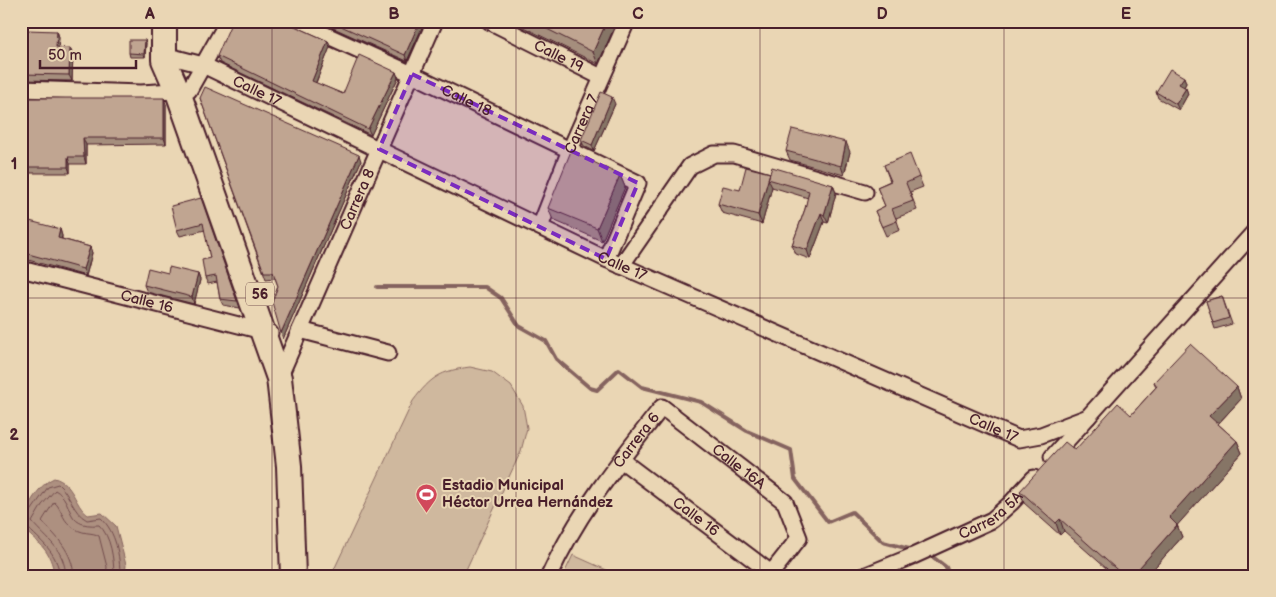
<svg xmlns="http://www.w3.org/2000/svg" width="1276" height="597" font-family="'Balsamiq Sans',sans-serif">
	<style>
		.green { fill: #cfb89e; stroke: #8c6c64 }
		.water { fill: #ad9080; stroke: #85635e }
		.lines { fill: none; stroke-linecap: round; stroke-linejoin: round }
		.shore { stroke: #724c4d; stroke-width: 1 }
		.stream { stroke: #85635e; stroke-width: 4 }
		.street-casing { stroke: #4a1f2b; stroke-width: 19 }
		.primary-casing { stroke: #4a1f2b; stroke-width: 28 }
		.street { stroke: #ead6b4; stroke-width: 15 }
		.primary { stroke: #ead6b4; stroke-width: 24 }
		.wall { fill: #a58e7d; stroke: #4a1f2b }
		.shaded-wall { fill: #867466; stroke: #4a1f2b }
		.building { fill: #c0a591; stroke: #4a1f2b }
		.marked { fill: #7b2cbf; fill-opacity: 0.2; stroke: #7b2cbf; stroke-width: 4; stroke-dasharray: 10 6; stroke-linejoin: round }
		.grid { fill: none; stroke: #4a1f2b; stroke-width: 1; stroke-opacity: 0.55 }
		.labels { text-anchor: middle; dominant-baseline: central; stroke-width: 4; stroke-linejoin: round; paint-order: stroke }
		.shield { fill: #ead6b4; stroke: #7a5654; stroke-width: 1 }
		.shield-label { font-size: 14px; font-weight: bold; fill: #4a1f2b }
		.street-label { font-size: 15px; fill: #4a1f2b; stroke: #ead6b4 }
		.poi-label { font-size: 15px; font-weight: bold; fill: #4a1f2b; stroke: #ead6b4; text-anchor: start }
		.neatline { fill: none; stroke: #4a1f2b; stroke-width: 2 }
		.grid-label { font-size: 16px; text-anchor: middle; font-weight: bold; fill: #4a1f2b }
	</style>
	<rect width="100%" height="100%" fill="#ead6b4"/>
	<filter id="ink" filterUnits="userSpaceOnUse"><feTurbulence type="fractalNoise" baseFrequency=".02" numOctaves="2"/><feDisplacementMap in="SourceGraphic" scale="10" xChannelSelector="R" yChannelSelector="G"/><feConvolveMatrix kernelMatrix="1 2 1 2 8 2 1 2 1" color-interpolation-filters="sRGB"/></filter>
	<g filter="url(#ink)">
		<path class="green" d="M470,367L492,372L511,386L523,406L527,428L521,451L463,576H331L413,401C431,377 440,371 470,367Z
			M573,555L620,576H563Z"/>
		<path class="water" d="M54,478C74,483 74,505 88,515L102,513L116,526L126,565L125,576H55C53,567 51,558 45,550C29,529 12,533 30,503C37,492 43,483 54,478Z"/>
		<g class="lines">
			<path class="shore" d="M21,519L27,517L48,487L58,484C71,495 72,512 87,520L101,518C116,532 120,556 120,576
				M21,524L26,526C41,542 57,551 60,576
				M66,576C64,548 48,541 32,522L42,505L55,490C76,502 62,528 99,525C111,536 114,560 114,576
				M74,576C72,550 57,538 42,521L54,502C61,507 62,519 70,525C82,536 92,531 99,536L107,567L106,576"/>
			<path class="stream" d="M377,287H485L501,298L519,326L546,341L556,359L590,388L597,390L619,369L642,387L701,402L747,431L791,450L795,479L828,522L852,512L883,542L913,550
				M929,554L946,567L949,576"/>
			<defs>
				<g id="street">
					<path id="s1" d="M295,21L412,74L638,183L606,259"/>
					<path id="s2" d="M489,21L601,77"/>
					<path id="s3" d="M164,60L176,58L203,65L606,259L1019,439L1041,435L1088,417"/>
					<path d="M21,89L141,93L189,90L228,21"/>
					<path id="s4" d="M540,227L570,150L627,21"/>
					<path d="M621,266L690,166L714,154H734L865,192"/>
					<path id="s5" d="M21,269L270,333"/>
					<path d="M300,330L388,353"/>
					<path id="s6" d="M279,378L435,21"/>
					<path d="M1052,457L1255,231"/>
					<path id="s7" d="M621,460L771,573"/>
					<path id="s8" d="M549,576C577,514 620,460 662,407L785,502L799,538L769,576"/>
					<path id="s9" d="M864,576L913,556L992,520L1011,503L1034,478"/>
				</g>
				<path id="primary" d="M164,21V60L178,92L279,378L289,466L293,576"/>
			</defs>
			<use href="#street" class="street-casing"/>
			<use href="#primary" class="primary-casing"/>
			<use href="#street" class="street"/>
			<use href="#primary" class="primary"/>
		</g>
		<path class="wall" d="M318,21H425L407,61Z
			M511,21H617L598,64Z
			M288,23L328,41L330,47L316,83L343,94L396,72L398,78L371,135L220,63L217,56Z
			M57,31L59,37L58,47L73,54L72,81L21,80V43H26Z
			M145,40L146,43L145,57H130L129,53Z
			M1184,77L1186,83L1184,87L1186,88L1188,94L1179,110L1158,98L1156,92Z
			M21,98L166,104V144L86,145V164H70V173H30L27,167V164H21Z
			M200,98L361,161L283,339L278,286L275,278L266,279Z
			M615,104L594,151L584,146L581,140Z
			M786,151L850,152L844,175L790,160Z
			M884,165L919,177L923,187L910,192L917,210L896,218L900,230L886,236L875,211L885,206L877,187L890,181Z
			M770,173L833,185L836,193L828,223L824,222L810,259L796,254L792,245L805,209L808,198L772,187L762,224L722,213L718,204L740,190Z
			M620,175L625,187L602,241L553,220L548,208Z
			M201,198L240,308L223,305L220,299L217,282L208,284L205,278L210,258L205,230L180,236L177,230Z
			M21,222L60,229L62,236V239L90,247L92,253L86,276L21,258Z
			M168,273L198,274L200,280L194,304L147,292L144,285Z
			M1222,296L1232,324L1215,329L1206,301Z
			M1154,382L1237,387L1241,399L1218,424L1237,441L1242,453L1177,525L1182,537L1147,576H1115L1064,531L1060,535L1024,503L1020,491L1075,450L1131,415L1156,387Z"/>
		<path class="shaded-wall" d="M420,21H425L407,61L405,55Z
			M607,21H617L598,64L593,52Z
			M57,31L59,37L58,54L56,47Z
			M145,40L146,43L145,57L144,54Z
			M328,41L330,47L314,87L312,81Z
			M70,48L73,54L72,81L69,75Z
			M396,72L398,78L371,135L368,129Z
			M1184,77L1186,83L1182,91L1179,84Z
			M1186,88L1188,94L1179,110L1176,104Z
			M612,97L615,104L594,151L592,145Z
			M164,98L166,104V144L164,138Z
			M83,138L86,145V164L84,157Z
			M846,142L850,152L844,175L841,166Z
			M359,155L361,161L283,339L281,333Z
			M68,157L70,164V173L68,167Z
			M770,173L768,179L772,187L762,224L758,215Z
			M620,175L625,187L602,241L597,228Z
			M833,185L836,193L828,223L824,215Z
			M821,213L824,222L810,259L807,250Z
			M60,229L62,236L60,244L58,238Z
			M90,247L92,253L86,276L83,269Z
			M198,274L200,280L194,304L192,297Z
			M1237,387L1241,399L1214,428L1209,416Z
			M1237,441L1242,453L1173,530L1169,517Z
			M1060,519L1064,531L1060,535L1056,523Z
			M1177,525L1182,537L1147,576H1132Z"/>
		<path class="building" d="M232,21H287L288,23L328,41L312,81L343,94L359,55L396,72L368,129L217,56Z
			M330,21H420L405,55Z
			M531,21H607L593,52Z
			M27,30L57,31L56,47L70,48L69,75L21,74V43H26Z
			M129,40H145L144,54L129,53Z
			M1170,69L1184,77L1179,84L1186,88L1176,104L1156,92Z
			M205,87L359,155L281,333L272,302L278,286L273,272H264L200,98Z
			M601,92L612,97L592,145L581,140Z
			M21,98H164V138H83L84,157H68V167H27V158H21Z
			M792,129L846,142L841,166L786,151Z
			M571,151L620,175L597,228L548,208Z
			M910,154L919,177L906,183L913,201L892,209L897,221L882,227L875,211L885,206L877,187L891,181L884,165Z
			M746,167L770,173L758,215L718,204L723,186L740,190Z
			M772,167L833,185L824,215L821,213L807,250L792,245L805,209L809,191L768,179Z
			M201,198L237,301L220,299L216,276L205,278L202,260L210,258L203,223L177,230L171,206Z
			M22,219L60,229L58,238L90,247L83,269L21,252V222Z
			M169,267L198,274L192,297L144,285L148,268L168,273Z
			M1222,296L1229,318L1213,323L1206,301Z
			M1190,344L1237,387L1209,416L1237,441L1169,517L1177,525L1132,576H1124L1060,519L1056,523L1020,491L1065,442L1075,450L1118,403L1131,415L1157,386L1154,382Z"/>
	</g>
	<path class="marked" d="M412,74L638,183L606,259L379,149Z"/>
	<path class="grid" d="M272,21V576M516,21V576M760,21V576M1004,21V576M21,298H1255"/>
	<defs>
		<symbol id="stadium-pin" viewBox="-11 -11 22 30"><path d="M0 17L-7.5 6A9.5 9.5 0 1 1 7.5 6Z" fill="#d1495b" stroke="#ead6b4"/><path d="M0-5a6.5 5 0 1 0 0 10a6.5 5 0 1 0 0-10ZM-3.5-1.8h7v3.6h-7Z" fill="#fff"/></symbol>
	</defs>
	<g fill-rule="evenodd">
		<use href="#stadium-pin" x="414" y="482" width="25" height="34"/>
	</g>
	<g class="labels">
		<rect class="shield" x="246" y="282.5" width="28" height="23" rx="4"/>
		<g class="shield-label">
			<text x="260" y="294">56</text>
		</g>
		<g class="street-label">
			<text stroke="none"><textPath href="#s2" startOffset="78">Calle 19</textPath></text>
			<text stroke="none"><textPath href="#s3" startOffset="100">Calle 17</textPath></text>
			<text stroke="none"><textPath href="#s1" startOffset="189">Calle 18</textPath></text>
			<text stroke="none"><textPath href="#s4" startOffset="111">Carrera 7</textPath></text>
			<text stroke="none"><textPath href="#s6" startOffset="195">Carrera 8</textPath></text>
			<text stroke="none"><textPath href="#s3" startOffset="505">Calle 17</textPath></text>
			<text stroke="none"><textPath href="#s5" startOffset="130">Calle 16</textPath></text>
			<text stroke="none"><textPath href="#s3" startOffset="910">Calle 17</textPath></text>
			<text stroke="none"><textPath href="#s8" startOffset="162">Carrera 6</textPath></text>
			<text stroke="none"><textPath href="#s8" startOffset="301">Calle 16A</textPath></text>
			<text stroke="none"><textPath href="#s9" startOffset="141">Carrera 5A</textPath></text>
			<text stroke="none"><textPath href="#s7" startOffset="94">Calle 16</textPath></text>
		</g>
		<g class="poi-label">
			<text x="442" y="485">Estadio Municipal<tspan x="442" dy="17">Héctor Urrea Hernández</tspan></text>
		</g>
	</g>
	<rect width="1276" height="597" fill="none" stroke="#ead6b4" stroke-width="55"/>
	<path d="M40 60v8h96v-8" fill="none" stroke="#4a1f2b" stroke-width="2.5"/>
	<text x="48" y="60" font-size="15" fill="#4a1f2b" stroke="#ead6b4" stroke-width="4" paint-order="stroke">50 m</text>
	<rect x="28" y="28" width="1220" height="542" class="neatline"/>
	<g class="grid-label">
		<text x="150" y="19">A</text>
		<text x="394" y="19">B</text>
		<text x="638" y="19">C</text>
		<text x="882" y="19">D</text>
		<text x="1126" y="19">E</text>
		<text x="14" y="169">1</text>
		<text x="14" y="440">2</text>
	</g>
</svg>
